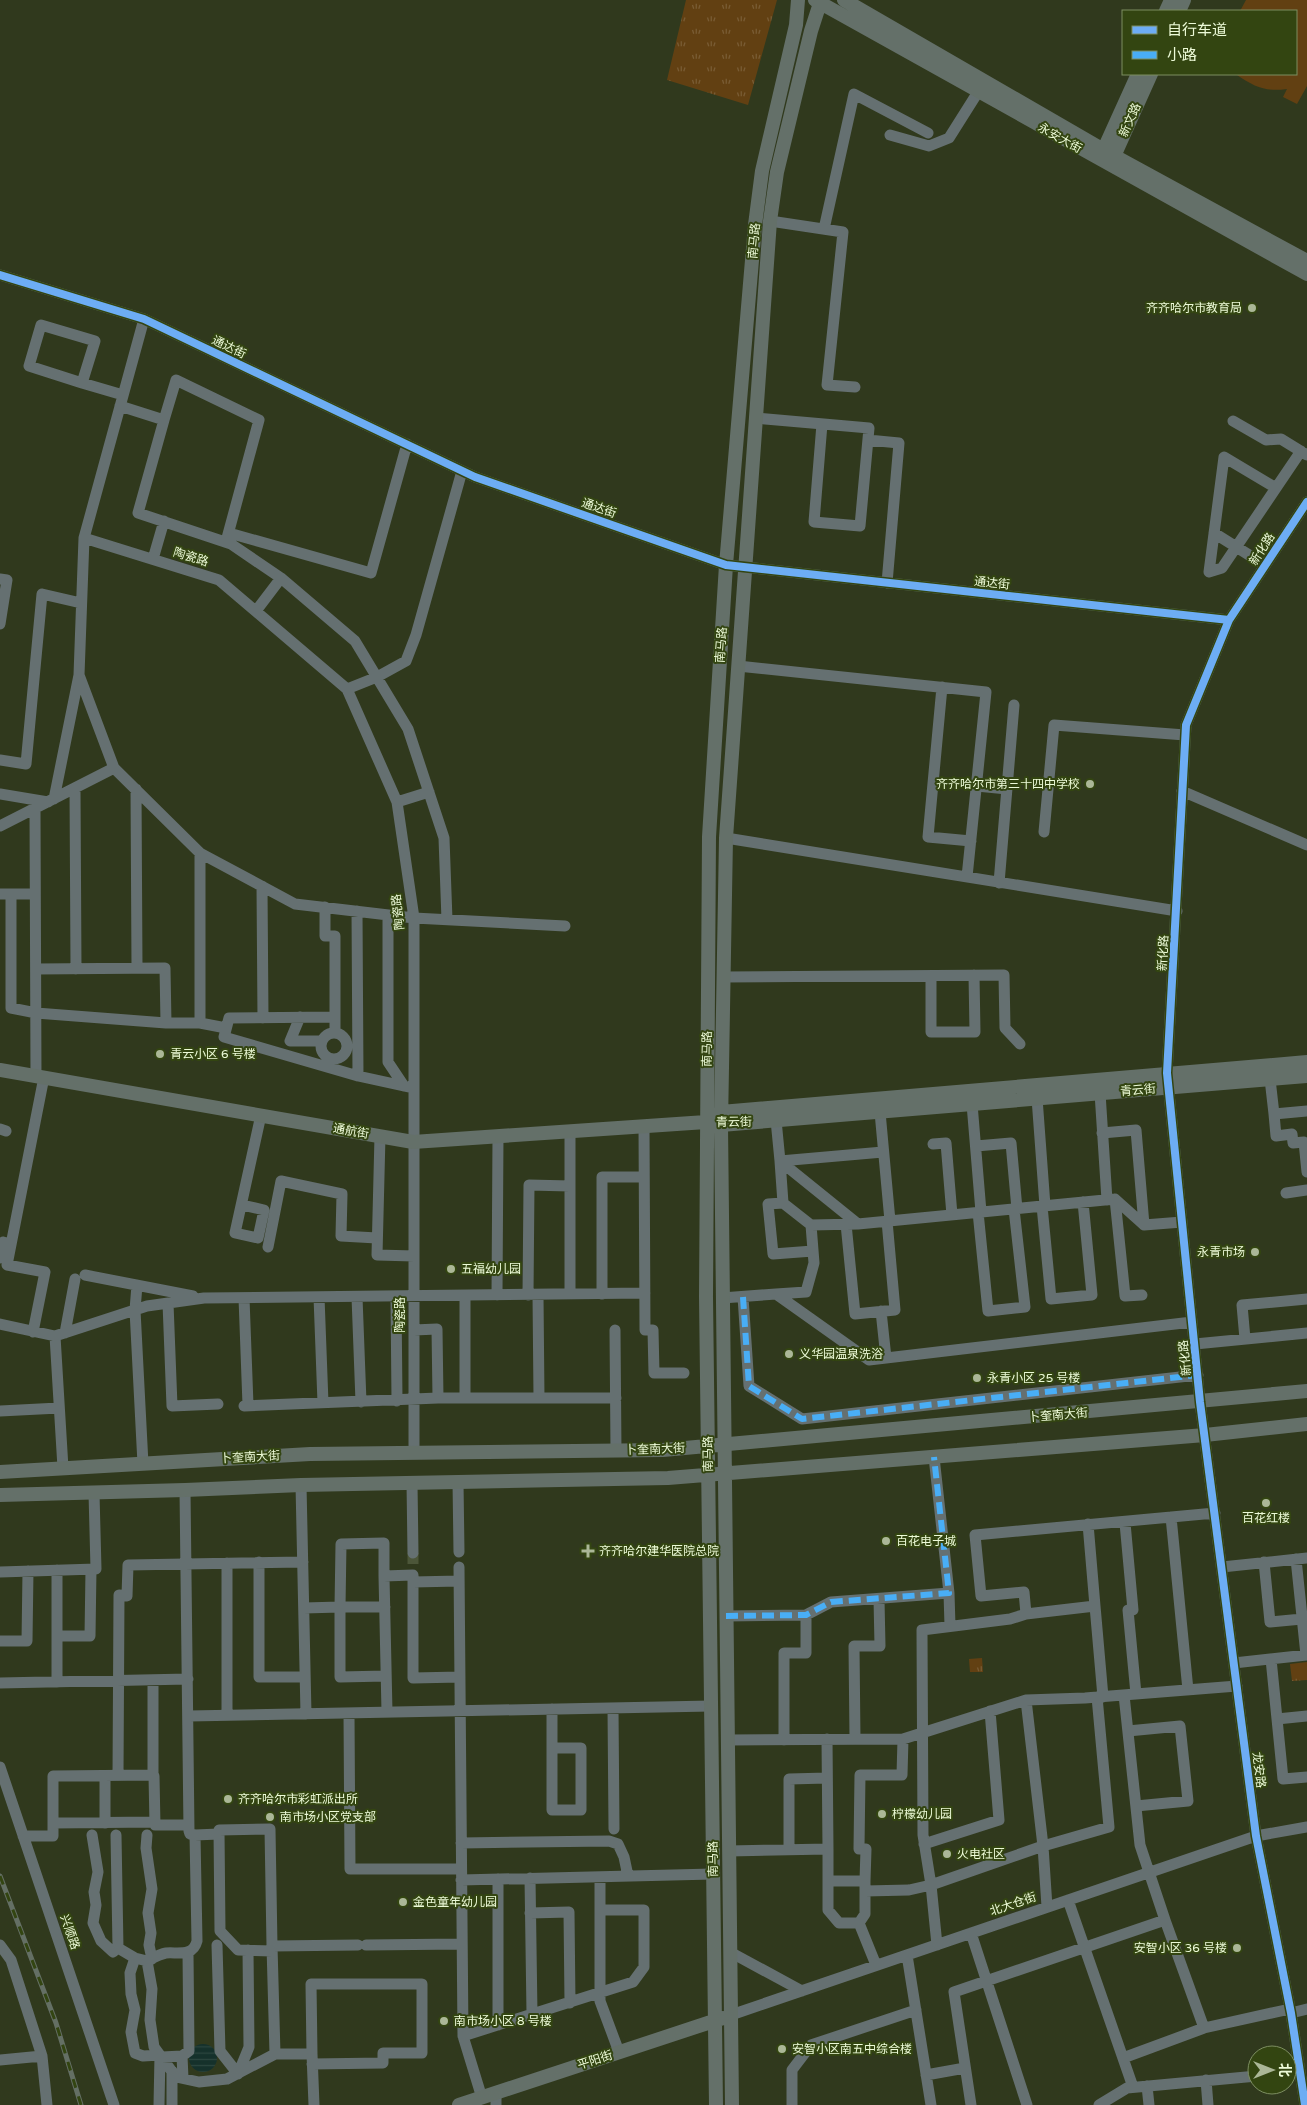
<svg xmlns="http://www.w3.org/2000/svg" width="1307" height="2105" font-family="'Varela Round','Noto Sans SC',sans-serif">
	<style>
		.grass { fill: url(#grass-tufts) }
		.garden { fill: #624012 }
		.water { fill: url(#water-rules) }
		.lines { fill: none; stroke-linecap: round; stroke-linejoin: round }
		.minor-tunnel { stroke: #4c5639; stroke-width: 11; stroke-dasharray: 11 5.5; stroke-linecap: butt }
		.minor { stroke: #657071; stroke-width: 11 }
		.major { stroke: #647069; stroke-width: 14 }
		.rail-casing { stroke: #646f64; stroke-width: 5 }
		.rail { stroke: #334511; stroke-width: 3; stroke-dasharray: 9; stroke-linecap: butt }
		.quiet { stroke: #49aef6; stroke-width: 6; stroke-dasharray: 12 6; stroke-linecap: butt }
		.cycleway-casing { stroke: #334511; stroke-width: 11 }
		.cycleway { stroke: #6dadf4; stroke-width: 8 }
		.poi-dot { fill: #abb797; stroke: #334511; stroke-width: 2 }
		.labels { text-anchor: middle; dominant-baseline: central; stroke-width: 4; stroke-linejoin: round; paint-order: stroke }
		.street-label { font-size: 12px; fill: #edfbd8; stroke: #334511 }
		.poi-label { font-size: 12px; fill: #edfbd8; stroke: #334511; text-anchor: start }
	</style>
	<defs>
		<pattern id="grass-tufts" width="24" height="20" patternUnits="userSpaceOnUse" patternTransform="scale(1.25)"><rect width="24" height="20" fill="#624012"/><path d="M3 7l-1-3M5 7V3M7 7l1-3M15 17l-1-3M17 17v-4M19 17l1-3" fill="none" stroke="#795c34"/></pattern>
		<pattern id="water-rules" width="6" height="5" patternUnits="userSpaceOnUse" patternTransform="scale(1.25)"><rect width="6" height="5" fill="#15312b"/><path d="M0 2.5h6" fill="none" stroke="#2c463f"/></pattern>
	</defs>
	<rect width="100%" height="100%" fill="#30391d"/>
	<path class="grass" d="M686,0H777L748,105L667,80Z
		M982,1658L983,1672H970L969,1659Z
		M1307,1662V1680L1292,1681L1290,1664Z"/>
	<path class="garden" d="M1246,0H1307V86L1297,104L1283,97L1287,89C1265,92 1255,87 1237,75L1236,74H1296V11H1240Z"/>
	<path class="water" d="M189 2058a14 14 0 1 1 28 0a14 14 0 1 1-28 0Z"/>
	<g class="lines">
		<path class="minor-tunnel" d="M413,1553V1569"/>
		<path class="minor" d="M890,135L929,146L949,138L978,92
			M770,221L843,232L827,385L855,387
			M824,229L854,94L928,133
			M0,275L144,319L475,477L726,565L1229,620
			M144,319L84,538L79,675L114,768L200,853L295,904L414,918L565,926
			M82,383L29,366L41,325L95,341L82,383L123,395
			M120,406L164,420L138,513L231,544L281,578L355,641L408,729L444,838L447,920
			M755,418L869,428L860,526L814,522L822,424
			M164,420L176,380L259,420L227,538
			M1233,421L1266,440L1281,439L1307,455
			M868,440L899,443L887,583
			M1276,488L1224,457L1209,572L1222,568L1301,451
			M229,533L371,573L407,444
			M1214,533L1265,565
			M84,538L219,580L347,689L397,802L414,918V1453
			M153,559L164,521
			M0,579L7,580L0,624
			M256,611L281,578
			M738,666L986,692L967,877
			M942,687L928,837L971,841
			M347,689L377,677L406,661L416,635L462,471
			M0,760L26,764L42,594L81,603
			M977,786L1007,789
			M75,788L76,969
			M136,789L137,968
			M1182,791L1307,845
			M0,794L48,802
			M54,799L79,675
			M397,802L429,792
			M35,808L36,1076
			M0,826L114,768
			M1044,832L1054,725L1185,735
			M726,838L1177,911
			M200,853V1023
			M999,883L1014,705
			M262,886L263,1018
			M0,894H35
			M11,894V1008L36,1013L166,1023
			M325,907V936H335V1033
			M357,911L358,1076
			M388,915V1062L404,1086
			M36,969L165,968L166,1023H200L226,1028
			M931,976V1032H975L974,975
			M723,977L1004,975L1005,1028L1020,1044
			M300,1017L290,1041H322
			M335,1017L229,1018L224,1037L358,1076L413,1088
			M321 1046a13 13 0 1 1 26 0a13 13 0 1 1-26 0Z
			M1270,1079L1274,1114L1307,1111
			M1100,1093L1107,1200
			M1037,1098L1045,1206
			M972,1104L981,1212
			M880,1112L890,1221
			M1274,1114L1276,1136L1292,1134L1293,1143L1304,1142L1307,1172
			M776,1120L780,1161L883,1152
			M644,1126L645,1330H653L654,1373H684
			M0,1129L6,1131
			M570,1131V1294
			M1102,1133L1136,1130L1144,1225
			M380,1136L377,1255L414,1256
			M933,1144L946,1143L952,1215
			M976,1146L1011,1143L1017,1209
			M1286,1193L1307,1190
			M1115,1199L1125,1296L1142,1295
			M783,1203L780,1161L858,1224
			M242,1205L264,1210L258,1238L235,1233L261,1115
			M1042,1206L1051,1299L1092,1295L1083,1202
			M978,1212L988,1311L1025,1307L1014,1209
			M846,1224L855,1314L895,1310L887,1221
			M811,1225L783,1203L768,1204L773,1254L813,1251
			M268,1247L281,1181L342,1194L341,1236L377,1238
			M0,1258L3,1242L11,1244
			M85,1275L193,1296
			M137,1285L135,1310L143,1464
			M602,1294V1177H644
			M776,1294L806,1292L814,1263L811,1225L858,1224L1115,1199L1144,1225L1182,1222
			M497,1295L498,1136
			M528,1295L529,1185L570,1186
			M538,1295L539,1398
			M319,1297L323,1403
			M357,1297L361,1402
			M396,1297L397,1401
			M743,1297L749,1386L802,1419L1198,1375
			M244,1298L248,1405
			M722,1298L776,1294L869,1360L1192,1322
			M168,1303L172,1406L218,1404
			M881,1311L886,1358
			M0,1324L55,1336L147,1306L204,1298L645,1293
			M615,1330L616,1451
			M33,1332L45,1272L7,1265L44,1077
			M65,1333L75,1279
			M55,1336L63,1468
			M1245,1339L1242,1305L1307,1299
			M1195,1344L1307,1333
			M438,1398H616
			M465,1398V1296
			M244,1406L438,1398L437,1329L414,1330
			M0,1411L59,1408
			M458,1482L459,1552
			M412,1483L413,1553
			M301,1485L306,1714
			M185,1490L189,1831L190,1834L195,1835L197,1941C193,1957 178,1952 166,1953C160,1954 153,1958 147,1961L152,1989L150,2020L154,2047L176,2077L199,2082L227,2079L275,2054H312L314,2105
			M1171,1517L1188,1690
			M1125,1523L1133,1610H1128L1136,1694
			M1088,1524L1095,1606
			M1296,1559L1306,1655
			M259,1562V1677H305
			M1264,1562L1270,1622L1302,1619
			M459,1567L463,2036L482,2098
			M1222,1567L1307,1558
			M0,1572L96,1569L94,1493
			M459,1581L413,1582V1678L460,1677
			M949,1593L950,1626
			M385,1607H340V1677L386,1676
			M304,1608L340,1607L341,1544L384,1543V1576
			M726,1616L806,1615L831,1602L949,1593L934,1457
			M57,1636H90L91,1569
			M0,1641H27L28,1571
			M1271,1659L1283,1779L1307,1777
			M1234,1663L1307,1655
			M57,1682V1570
			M0,1683L188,1679
			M1103,1697L1095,1606L1026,1614L1024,1592L981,1596L975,1535L1215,1513
			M1026,1700L1043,1846L1109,1827L1097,1697
			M613,1708L614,1829
			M552,1709V1748
			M387,1712L384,1576L413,1575V1582
			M349,1713L350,1869H461
			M227,1715V1563
			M189,1716L711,1706
			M1277,1719L1307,1716
			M1128,1731L1180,1726L1188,1801L1136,1806
			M855,1739L854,1646H880L879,1599
			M728,1740L903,1739L1026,1700L1085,1698L1237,1686
			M784,1740V1653H806V1615
			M552,1748H581V1810H552Z
			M0,1767L114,2105
			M118,1775L119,1595L127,1596L128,1565L303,1562
			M105,1776V1823
			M154,1776L155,1825H189
			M53,1823L155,1822
			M92,1835L98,1872L94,1892L96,1905L93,1923L101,1941L113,1952L118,1948
			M116,1835L118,1948L135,1958
			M147,1835L146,1848L152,1889L148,1913L151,1933L149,1945L152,1959
			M195,1835L219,1834
			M23,1836H53V1776L153,1775V1680
			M461,1843L609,1841L618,1844L624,1857L628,1876
			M924,1844L999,1820L990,1711
			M789,1849V1779L827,1778
			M828,1849V1910L839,1923H859
			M729,1851L828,1849L827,1739
			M600,1877V2001L619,2052
			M530,1878L532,2014
			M498,1879V2025
			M461,1880L713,1874
			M828,1881H865V1914L859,1923L876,1965
			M865,1881L866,1849H859L860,1775H902L903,1739
			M865,1891L909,1890L931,1885L923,1835L922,1630L1010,1619L1026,1614
			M1068,1900L1133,2087
			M530,1913L569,1912L570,2003
			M1165,1920L1204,2028L1290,2009
			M971,1933L1027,2105
			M0,1945L11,1960L42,2056L47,2105
			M217,1945L220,2051L238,2074L249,2047L248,1950
			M366,1945L462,1944
			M937,1945L931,1885L1043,1846L1047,1907
			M272,1946L275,2054
			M272,1951L238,1950L220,1931L219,1830L270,1829L272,1946L358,1945
			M730,1952L802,1991
			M907,1955L931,2105
			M147,1961L135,1958L130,1973L131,1994L135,2010L131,2032L135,2053L143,2056L160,2055L159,2105
			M1291,2013L1307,2009
			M731,2015L1256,1836L1307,1827
			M463,2036L633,1982L644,1967V1910H600
			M312,2054L311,1984H422V2053H383V2063L312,2064
			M182,2056L189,2051L188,1953
			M162,2057L182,2056L183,2078
			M1123,2058L1204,2028
			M0,2060L42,2056
			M172,2071V2105
			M1287,2073L1300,2072
			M926,2075L965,2068
			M1206,2080L1208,2105
			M1147,2086L1149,2105
			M496,2093V2105
			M792,2105V2070L811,2045L916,2010
			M971,2105L954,1992L1165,1920L1140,1845L1124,1695
			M1099,2105L1127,2088L1257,2076
			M1305,2105L1291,2013L1256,1836L1200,1402L1167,1073L1186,725L1229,620L1307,502"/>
		<path class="major" d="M815,0L1307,274
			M844,0L1114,156L1307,261
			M1166,11L1171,0
			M1179,11L1184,0
			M1100,158L1138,74
			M1111,163L1151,74
			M0,1070L413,1142L706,1122L721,1125L1307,1076
			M715,1116L721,1112L1307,1062
			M0,1472L310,1454L663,1450L1307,1391
			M0,1495L185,1490L301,1485L668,1478L1205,1435L1307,1424
			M459,2105L723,2018
			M716,2105L706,1297L709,837L726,565L755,225L762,171L796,25L798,0
			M732,2105L721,1125L726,838L770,221L777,172L811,31L821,0"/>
		<defs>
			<path id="rail" d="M0,1876L56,2023L81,2105"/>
		</defs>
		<use href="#rail" class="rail-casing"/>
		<use href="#rail" class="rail"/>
		<path class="quiet" d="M743,1297L749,1386L802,1419L1198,1375
			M726,1616L806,1615L831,1602L949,1593L934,1457"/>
		<defs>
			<path id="cycleway" d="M0,275L144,319L475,477L726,565L1229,620
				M1305,2105L1291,2013L1256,1836L1200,1402L1167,1073L1186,725L1229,620L1307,502"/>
		</defs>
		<use href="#cycleway" class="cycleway-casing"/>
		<use href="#cycleway" class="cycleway"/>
	</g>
	<g class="poi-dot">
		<circle cx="1252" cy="308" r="5"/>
		<circle cx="1090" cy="784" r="5"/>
		<circle cx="160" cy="1054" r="5"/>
		<circle cx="1255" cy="1252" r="5"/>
		<circle cx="451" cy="1269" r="5"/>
		<circle cx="789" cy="1354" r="5"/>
		<circle cx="977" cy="1378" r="5"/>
		<circle cx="1266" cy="1503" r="5"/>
		<circle cx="886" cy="1541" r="5"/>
		<path d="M585.5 1543.5h5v5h5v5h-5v5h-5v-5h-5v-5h5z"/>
		<circle cx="228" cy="1799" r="5"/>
		<circle cx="882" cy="1814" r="5"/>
		<circle cx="270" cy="1817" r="5"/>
		<circle cx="947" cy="1854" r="5"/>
		<circle cx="403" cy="1902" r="5"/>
		<circle cx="1237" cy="1948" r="5"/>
		<circle cx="444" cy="2021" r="5"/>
		<circle cx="782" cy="2049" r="5"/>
	</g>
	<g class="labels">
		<g class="street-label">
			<text transform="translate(1130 120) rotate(-66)">新文路</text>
			<text transform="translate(1060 138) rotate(29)">永安大街</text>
			<text transform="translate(754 241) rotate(-85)">南马路</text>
			<text transform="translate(229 347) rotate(26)">通达街</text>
			<text transform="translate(599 508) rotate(19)">通达街</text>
			<text transform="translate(1262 549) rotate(-57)">新化路</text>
			<text transform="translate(191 557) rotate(17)">陶瓷路</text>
			<text transform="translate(992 583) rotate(6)">通达街</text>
			<text transform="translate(721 645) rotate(-86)">南马路</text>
			<text transform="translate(398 912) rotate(-96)">陶瓷路</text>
			<text transform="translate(1163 953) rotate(-87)">新化路</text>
			<text transform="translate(707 1049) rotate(-89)">南马路</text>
			<text transform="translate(1138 1090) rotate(-5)">青云街</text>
			<text transform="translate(734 1122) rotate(-1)">青云街</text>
			<text transform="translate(351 1131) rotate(10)">通航街</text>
			<text transform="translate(400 1315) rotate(-90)">陶瓷路</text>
			<text transform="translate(1185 1358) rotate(-96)">新化路</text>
			<text transform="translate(1058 1415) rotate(-5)">卜奎南大街</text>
			<text transform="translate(655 1449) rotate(-2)">卜奎南大街</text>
			<text transform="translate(708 1454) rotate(-91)">南马路</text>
			<text transform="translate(250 1457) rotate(-3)">卜奎南大街</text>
			<text transform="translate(1259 1770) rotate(83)">龙安路</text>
			<text transform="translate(713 1859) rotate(-91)">南马路</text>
			<text transform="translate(1013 1904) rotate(-19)">北大仓街</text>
			<text transform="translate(70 1932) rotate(71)">兴顺路</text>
			<text transform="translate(595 2060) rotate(-18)">平阳街</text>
		</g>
		<g class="poi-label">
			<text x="1242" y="308" text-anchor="end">齐齐哈尔市教育局</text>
			<text x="1080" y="784" text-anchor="end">齐齐哈尔市第三十四中学校</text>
			<text x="170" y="1054">青云小区 6 号楼</text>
			<text x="1245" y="1252" text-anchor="end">永青市场</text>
			<text x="461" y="1269">五福幼儿园</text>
			<text x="799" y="1354">义华园温泉洗浴</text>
			<text x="987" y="1378">永青小区 25 号楼</text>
			<text x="1266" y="1518" text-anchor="middle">百花红楼</text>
			<text x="896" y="1541">百花电子城</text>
			<text x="599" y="1551">齐齐哈尔建华医院总院</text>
			<text x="238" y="1799">齐齐哈尔市彩虹派出所</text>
			<text x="892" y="1814">柠檬幼儿园</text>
			<text x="280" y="1817">南市场小区党支部</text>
			<text x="957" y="1854">火电社区</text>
			<text x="413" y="1902">金色童年幼儿园</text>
			<text x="1227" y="1948" text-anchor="end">安智小区 36 号楼</text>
			<text x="454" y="2021">南市场小区 8 号楼</text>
			<text x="792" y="2049">安智小区南五中综合楼</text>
		</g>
	</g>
	<rect x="1122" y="10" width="175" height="65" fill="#334511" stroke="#7d8e61"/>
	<rect x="1132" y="26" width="25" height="8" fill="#6dadf4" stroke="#7d8e61"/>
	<text x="1167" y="35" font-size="15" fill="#edfbd8">自行车道</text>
	<rect x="1132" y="51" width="25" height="8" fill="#49aef6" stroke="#7d8e61"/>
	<text x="1167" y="60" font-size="15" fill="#edfbd8">小路</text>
	<g transform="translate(1272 2070) rotate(90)"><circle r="24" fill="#334511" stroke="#7d8e61"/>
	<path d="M0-4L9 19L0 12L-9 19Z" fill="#abb797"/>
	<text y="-8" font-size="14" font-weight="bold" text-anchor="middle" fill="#edfbd8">北</text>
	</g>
</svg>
